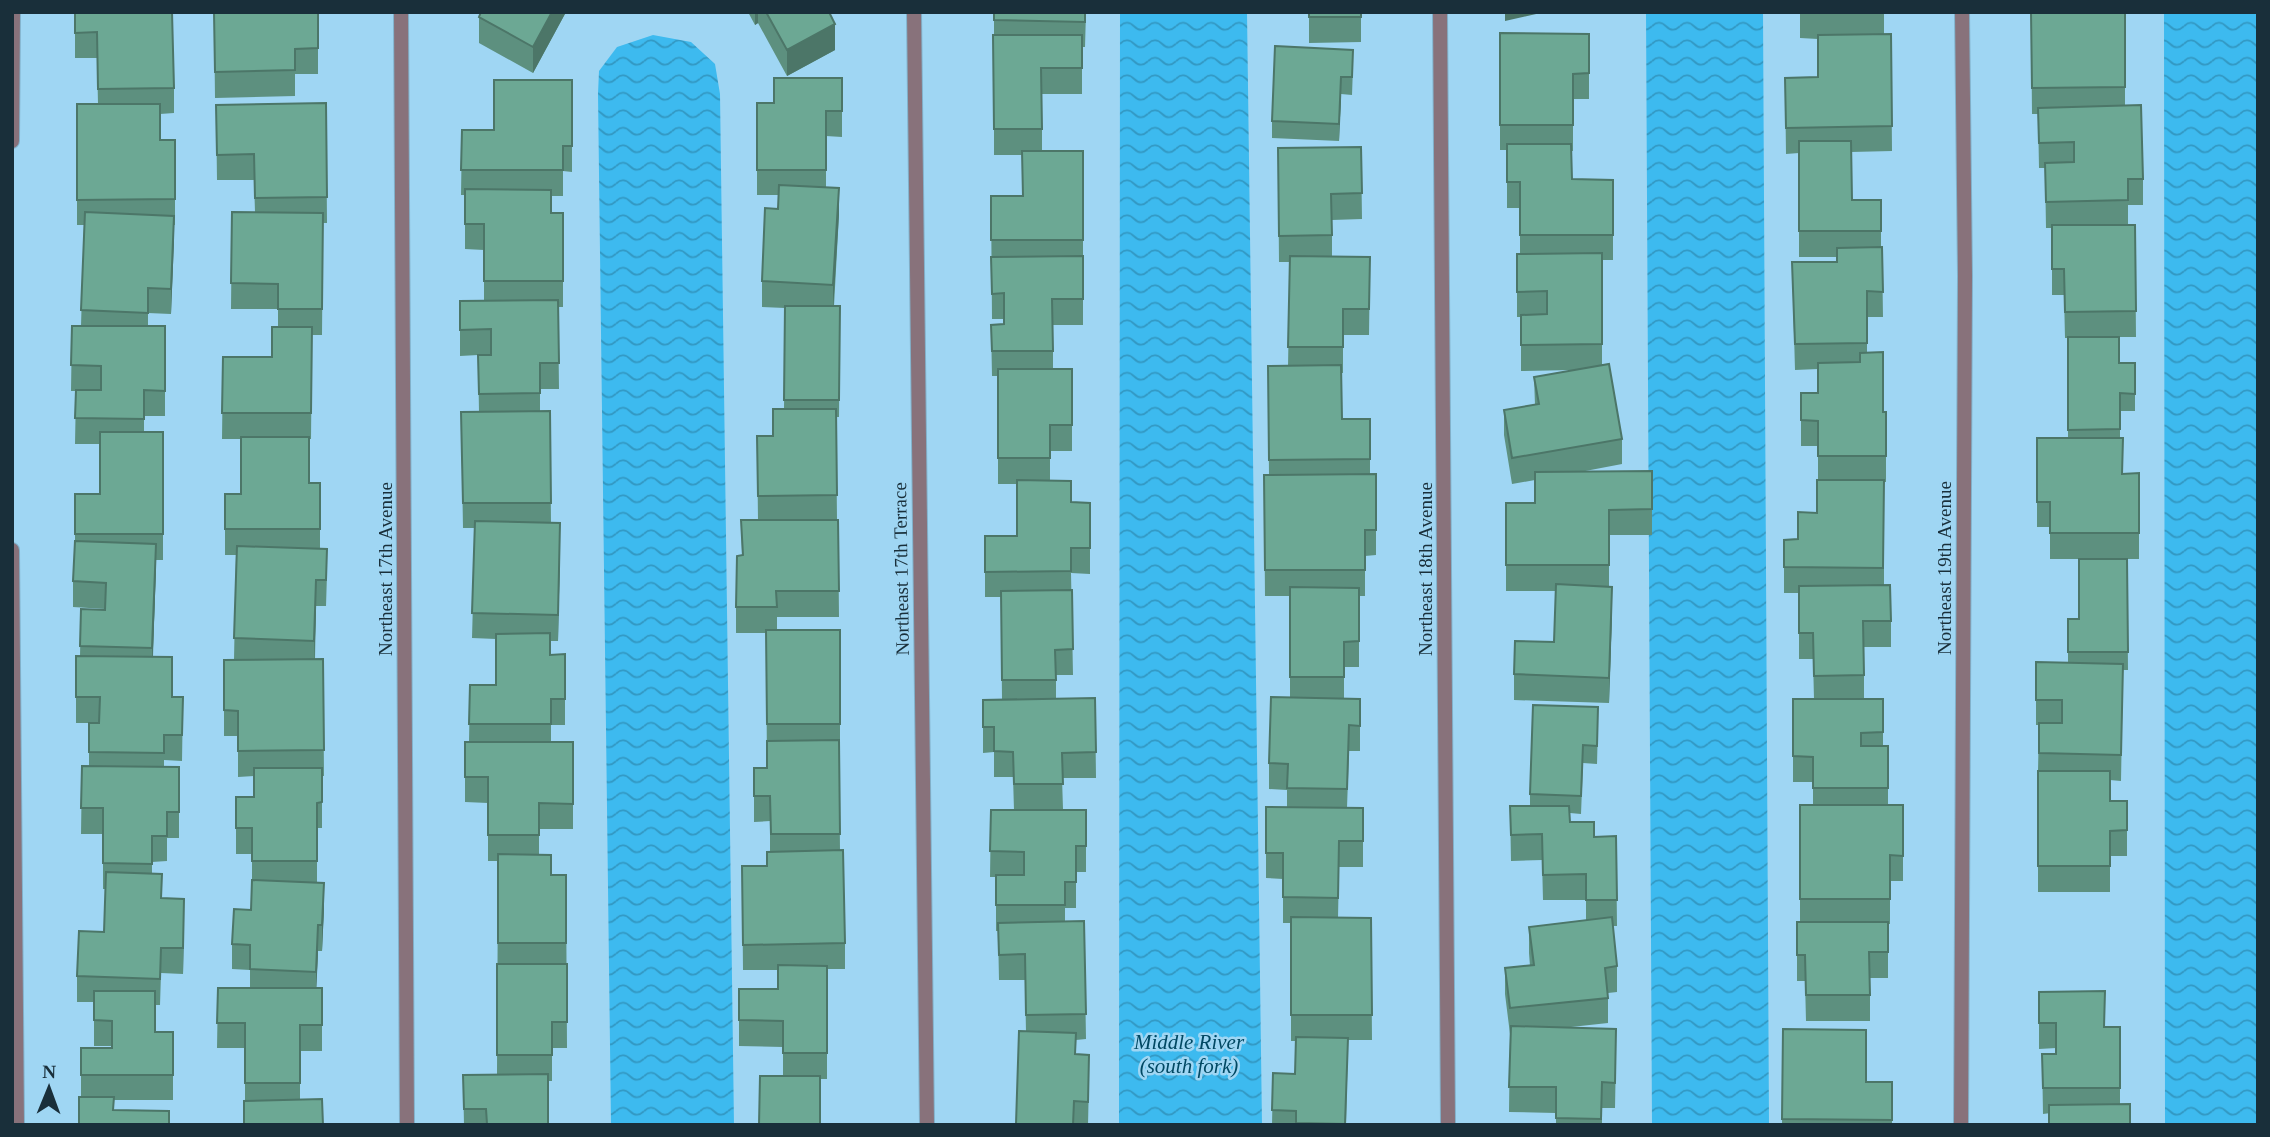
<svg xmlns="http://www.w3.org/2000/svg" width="2270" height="1137" font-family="Georgia,serif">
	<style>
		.water { fill: url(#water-waves) }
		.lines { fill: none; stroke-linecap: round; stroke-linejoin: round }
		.minor-casing { stroke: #82b1ca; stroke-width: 16 }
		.minor { stroke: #88727b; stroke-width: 14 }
		.wall { fill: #5d907f }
		.shaded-wall { fill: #4c7668 }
		.building { fill: #6ca894; stroke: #4c7668; stroke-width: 2 }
		.labels { text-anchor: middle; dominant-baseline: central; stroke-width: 5; stroke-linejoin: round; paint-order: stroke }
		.street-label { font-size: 19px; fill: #192f3a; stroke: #9fd6f3 }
		.water-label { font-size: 21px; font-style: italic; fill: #004863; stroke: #9fd6f3 }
	</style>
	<defs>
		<pattern id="water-waves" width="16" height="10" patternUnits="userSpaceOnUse" patternTransform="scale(1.75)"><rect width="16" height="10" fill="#3dbaef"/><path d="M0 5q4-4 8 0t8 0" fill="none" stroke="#3298c3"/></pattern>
	</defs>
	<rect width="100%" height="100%" fill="#9fd6f3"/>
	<path class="water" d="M1120,12H1247L1262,1125H1119Z
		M1646,12H1763L1769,1125H1652Z
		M2164,12H2258V1125H2165Z
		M653,35L691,42L715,64L720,94L734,1125H611L598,94L599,71L617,47Z"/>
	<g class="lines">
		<defs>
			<path id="minor" d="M401,12L407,1125
				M914,12L927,1125
				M1440,12L1448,1125
				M12,141L13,12
				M12,550L17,1125
				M1961,1125L1965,276L1962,12"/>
		</defs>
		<use href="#minor" class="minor-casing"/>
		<use href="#minor" class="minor"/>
	</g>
	<path class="wall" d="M75,12L174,88V113L160,114V140H175V225H174L171,314L148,313V326H165V416H144V432H163V560H156L153,657L172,697H183L182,761L164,760V767H179V838H167V861L152,862V874L162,898L184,924L183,974L161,973L160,1005H155V1032H173V1100H114L79,1125L81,1097V1048H112V1046H94V1002H77V976L104,932L106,889H103V834H81L82,766L89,767V723H99H76V656H80L81,609L105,610V609L73,607V581L75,541V494H100V444H75L76,391H71L72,326H81L84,225H77V104H98L97,58H75Z
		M214,12H318V74H295V96L215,98Z
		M566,12L533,73L479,43V17Z
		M748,12H829L835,50L787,76L758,23L755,25Z
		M994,12H1086L1085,47H1082V94H1042V151H1083V325H1053V369H1072V451H1050V480L1071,502L1090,503V574L1071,573L1073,675H1056V699L1095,698L1096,778H1062L1063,809L1014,810L1013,777H994V752L983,753V700L1002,699L1001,597H985V536H1017V484H998V376H992L991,325L1004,324V319H992L991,196H1022V155H994Z
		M1309,12H1361V42L1309,43Z
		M1800,12H1884V34H1891L1892,151L1851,152L1852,200H1881V247H1882L1883,317H1867V353L1883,412L1886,456V482H1884V585L1891,621V647H1864V699H1883V746H1888V805H1903V881H1890V924H1888V978H1870V1021H1806L1805,981H1797V922H1800V805H1813V782H1793V699H1814L1813,659H1799V593H1784V540L1798,539L1817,513L1818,480V446H1801V393H1818V369L1795,370L1792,262H1837V257H1799V153L1786,154L1785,78L1818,77V39L1800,38Z
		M2031,12H2125V106L2143,179V205H2128V225H2135L2136,337H2119V363H2135V411H2120V438L2122,474L2139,473V559H2127L2128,670H2123L2121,781L2110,780V801H2127V856H2110V892H2038V771L2039,725H2036V662L2068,663V619H2079L2095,559H2050V527H2037V438H2068V338H2065L2064,295H2052V228H2046L2045,168H2039L2038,114H2032Z
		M1500,33L1589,34V99H1573V151H1571L1572,179L1613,180V260H1602V365L1622,439V464L1580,472L1652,471V535H1609V586L1612,612L1609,703L1514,700V674L1554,642L1556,591H1506V503H1535V480L1512,484L1504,435V410L1535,405L1534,377L1573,370L1521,371V317H1517V254H1520V208H1507V150H1500Z
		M1353,67L1352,95L1341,94L1339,141L1272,138V121Z
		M842,78V137L826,136V188L839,214L834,306H840L839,417H836L837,520H838L839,617H777V630H840V750H839L840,850L845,943V969H827V1079H820L759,1125L783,1076V1047L739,1046V989H778V970H743L742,866H767L770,852V821L754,822V794L767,768L766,633H736V607L742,555L741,520H758L757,436H773L784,409L785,308L762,307V281L778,209L779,195H757V103H774Z
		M572,80V172L563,171V196H551V213H563V307H558L559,389H540V411H550L551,523L560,549L558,641H550V655L565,654V725H551V742H573V829H539V854L551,875H566L567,1048H552V1081H548V1125H464L463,1075L497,1074L498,861H488V803L465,802V742H469L470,685H496V639L472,638L475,528H463L461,412H479L478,355L460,356V301L484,300V250L465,249V195H461L462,130H494Z
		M326,103L327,223H323L322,335H312L311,439H309V483H320V548L327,574L326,606H316L315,659H323L324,776H322V828H317V882L324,908L322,951H318L316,988H322V1051H300V1100L245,1101V1048H217L218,988H250V970L232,969V944L251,910L252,880V854H236V797H254V776L238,777V736H224V660H234L236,555H225V494H241V439H222L223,357H272L278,327V309H231L232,212H255L254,180H217L216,105Z
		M1361,147L1362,219L1332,220V256L1370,257L1369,335H1343V373H1341L1342,419H1370V474H1376V555L1365,556V596H1359V667H1344V699H1360V751H1349L1347,808H1363V867H1339L1338,918H1371L1372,1040H1348L1346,1125H1272L1273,1073L1295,1074L1296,1041H1291V923H1283V879L1266,878V807H1287V790L1269,789V763L1290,698V596H1265L1264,475H1269L1268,366H1288L1290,262H1279L1278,148Z
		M1598,725L1597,764L1583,763L1581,814L1570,813V822L1594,837L1616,836L1617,926H1612L1617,966V992L1608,993V1023L1571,1027L1616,1054L1615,1108H1602V1125H1556V1113L1509,1112L1510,1034L1505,994V968L1530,966L1529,953V927L1586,920V900H1543L1542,860L1511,861L1510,806H1530V794Z
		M991,810H1086V872H1076V908H1065V922L1084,921L1086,1039L1076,1040V1054L1089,1080L1088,1125H1016L1019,1031L1026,1032L1025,980H999L998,931H996V877H990Z
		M2039,992L2105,1027H2120V1104L2043,1114L2042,1054H2056V1048L2039,1049Z
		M1783,1029L1866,1082H1892V1125H1782Z"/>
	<path class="shaded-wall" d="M552,12H566L533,73V47Z
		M755,12H758V23L755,25Z
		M1505,12H1545L1505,21Z
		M835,24V50L787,76V50Z
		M1341,77V94L1339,141V124Z
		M839,188V214L833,310V285Z
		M174,216V241L171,314V289Z
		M560,523V549L558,641V615Z
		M156,544V570L152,674V648Z
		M316,580V606L314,667V641Z
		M1612,587V612L1609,703V678Z
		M324,883V908L322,951V925Z
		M184,899V924L183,974V948Z
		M318,925V951L316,998V972Z"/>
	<path class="building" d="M75,12H172L174,88L98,89L97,32L75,33Z
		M214,12H318V48L295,49V70L215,72Z
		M481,12H552L533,47L479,17Z
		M766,12H829L835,24L787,50Z
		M994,12H1085V22L994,20Z
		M1309,12H1361V17H1309Z
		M1800,12H1884V13H1800Z
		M2031,12H2125V87L2032,88Z
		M1500,33L1589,34V73L1573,74V125H1500Z
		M1891,34L1892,126L1786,128L1785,78L1818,77V35Z
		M993,35H1082V68H1041L1042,129H994Z
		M1275,46L1353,50L1352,77H1341L1339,124L1272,121Z
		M774,78H842V111H826V170H757V103H774Z
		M494,80H572V146H563V170H461L462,130H494Z
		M326,103L327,197L255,198L254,154L217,155L216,105Z
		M77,104H160V140H175V199L77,200Z
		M2141,105L2143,179H2128V200L2046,202L2045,163L2074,162V142L2039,143L2038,108Z
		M1799,141H1851L1852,200H1881V231H1799Z
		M1507,144H1571L1572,179L1613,180V235H1520V182H1507Z
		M1361,147L1362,193L1331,194L1332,235L1279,236L1278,148Z
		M1022,151H1083V240H991V196H1023Z
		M779,185L839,188L833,285L762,281L765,208L778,209Z
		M465,189L551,190V213H563V281H484V224H465Z
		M85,212L174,216L171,289L148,288V313L81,310Z
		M232,212L323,213L322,309H278V284L231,283Z
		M2052,225H2135L2136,311L2065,312L2064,269H2052Z
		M1882,247L1883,292L1867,291V343L1795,344L1792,262H1837V248Z
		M1602,253V344L1521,345V315L1547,314V291L1517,292V254Z
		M1083,256V299H1052L1053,351H992L991,325L1004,324V293L992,294L991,257Z
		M1290,256L1370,257L1369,309H1343V347H1288Z
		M558,300L559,363H540V393L479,394L478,355H491V329L460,330V301Z
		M785,306H840L839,400H784Z
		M72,326H165V391L144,390V419L75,418L76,390H101V366L71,365Z
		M272,327H312L311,413H222L223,357H272Z
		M2068,337H2119V363H2135V394L2120,393V429L2068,430Z
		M1883,352V412H1886V456H1818V421L1801,420V393H1818V363L1860,362V353Z
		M1609,364L1622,439L1512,458L1504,410L1539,404L1534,377Z
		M1341,365L1342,419H1370V459L1269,460L1268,366Z
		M998,369H1072V425H1050V458H998Z
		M773,409H836L837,495L758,496L757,436H773Z
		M550,411L551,503H463L461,412Z
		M100,432H163V534H75V494H100Z
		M241,437H309V483H320V529H225V494H241Z
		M2037,438H2123L2122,474L2139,473V533H2050V502H2037Z
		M1652,471V509L1609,510V565H1506V503H1535V472Z
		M1376,474V530H1365V570H1265L1264,475Z
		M1017,480L1071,481V502L1090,503V548H1071V571L985,572V536H1017Z
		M1817,480H1884L1883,568L1784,567V540L1798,539V512L1817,513Z
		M741,520H838L839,591H776L777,607H736L737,556L743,555Z
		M475,521L560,523L558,615L472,613Z
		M75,541L156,544L152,648L80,646L81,609L105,610L106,583L73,581Z
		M237,546L327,549L326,580H316L314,641L234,638Z
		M2079,559H2127L2128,652H2068V619H2079Z
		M1556,584L1612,587L1609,678L1514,674L1515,641L1554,642Z
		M1890,585L1891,621H1863L1864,675L1814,676L1813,633H1799V586Z
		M1290,587L1359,588V641L1344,642V677H1290Z
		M1072,590L1073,649L1055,650L1056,680H1002L1001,591Z
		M766,630H840V724H767Z
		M550,633V655L565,654V699H551V724H469L470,685H496V634Z
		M76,656L172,657V697H183L182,735H164V753L89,752V723H99L100,697H76Z
		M323,659L324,750L238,751V711L224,710V660Z
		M2036,662L2123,664L2121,755L2039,753V723H2062V700H2036Z
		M1271,697L1360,699V726L1349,725L1347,789L1287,788L1288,764L1269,763Z
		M1095,698L1096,752L1062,753L1063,784H1014L1013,752L994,751V727H983V700Z
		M1793,699H1883V732L1861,733V746H1888V788H1813V757L1793,756Z
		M1533,705L1598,707L1597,746L1583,745L1581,796L1530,794Z
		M839,740L840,834H771L770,796H754V768H767V741Z
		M465,742H573V804L539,803V835H488V777H465Z
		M82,766L179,767V812H167V836H152V864L103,863V808H81Z
		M254,768H322V802L317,803V861H252V828H236V797H254Z
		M2038,771H2110V801H2127V830L2110,831V866H2038Z
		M1800,805H1903V856L1890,855V899H1800Z
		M1510,806H1569L1570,822H1594V837L1616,836L1617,900H1586V874L1543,875L1542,834L1511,835Z
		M1266,807L1363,808V841H1339L1338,898L1283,897V853H1266Z
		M991,810H1086V846H1076V882H1065V905H996V875H1024V852L990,851Z
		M843,850L845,943L743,945L742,866H767V852Z
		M498,854L551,855V875H566V943H498Z
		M106,872L162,874L161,898L184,899L183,948H161L160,979L77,976L79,931L104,932Z
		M252,880L324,883L322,925H318L316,972L250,969V945L232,944L234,909L251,910Z
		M1291,917L1371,918L1372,1015H1291Z
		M1612,917L1617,966L1605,968L1608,998L1510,1008L1505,968L1534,965L1529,927Z
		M1084,921L1086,1014L1026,1015L1025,954L999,955L998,923Z
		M1797,922H1888V952H1869L1870,995H1806L1805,955H1797Z
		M497,964H567V1022H552V1055H497Z
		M778,965L827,966V1053H783V1021L739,1020V989H778Z
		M218,988H322V1025H300V1083H245V1023H217Z
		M94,991H155V1032H173V1075H81V1048H112V1021L94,1020Z
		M2105,991L2104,1027H2120V1088H2043L2042,1054H2056V1023H2039V992Z
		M1511,1026L1616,1029L1615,1083L1602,1082L1601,1119L1556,1118V1087H1509Z
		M1783,1029L1866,1030V1082H1892V1120L1782,1119Z
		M1019,1031L1076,1033L1075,1054L1089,1055L1088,1102L1074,1101L1073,1125L1016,1124Z
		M1296,1037L1348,1038L1345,1124L1296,1123V1111L1272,1110L1273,1073L1295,1074Z
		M548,1074V1125H465L487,1124L486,1109H464L463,1075Z
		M760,1076H820V1124L837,1125H759Z
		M79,1097H114L113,1110L169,1111V1125H79Z
		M322,1099L323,1125H244V1101Z
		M2130,1104V1125H2049V1105Z"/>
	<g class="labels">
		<g class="street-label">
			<text transform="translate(1944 568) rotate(-90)">Northeast 19th Avenue</text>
			<text transform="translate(385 569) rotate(-90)">Northeast 17th Avenue</text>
			<text transform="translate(901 569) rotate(-91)">Northeast 17th Terrace</text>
			<text transform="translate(1425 569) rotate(-90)">Northeast 18th Avenue</text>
		</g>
		<g class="water-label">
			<text x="1189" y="1042">Middle River<tspan x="1189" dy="24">(south fork)</tspan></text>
		</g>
	</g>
	<rect width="2270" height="1137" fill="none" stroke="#192f3a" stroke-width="28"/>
	<g transform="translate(49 1088) rotate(1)" stroke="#9fd6f3" stroke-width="5" paint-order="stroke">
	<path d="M0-5L12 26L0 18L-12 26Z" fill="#192f3a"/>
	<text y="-10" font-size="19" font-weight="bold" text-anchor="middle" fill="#192f3a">N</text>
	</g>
</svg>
